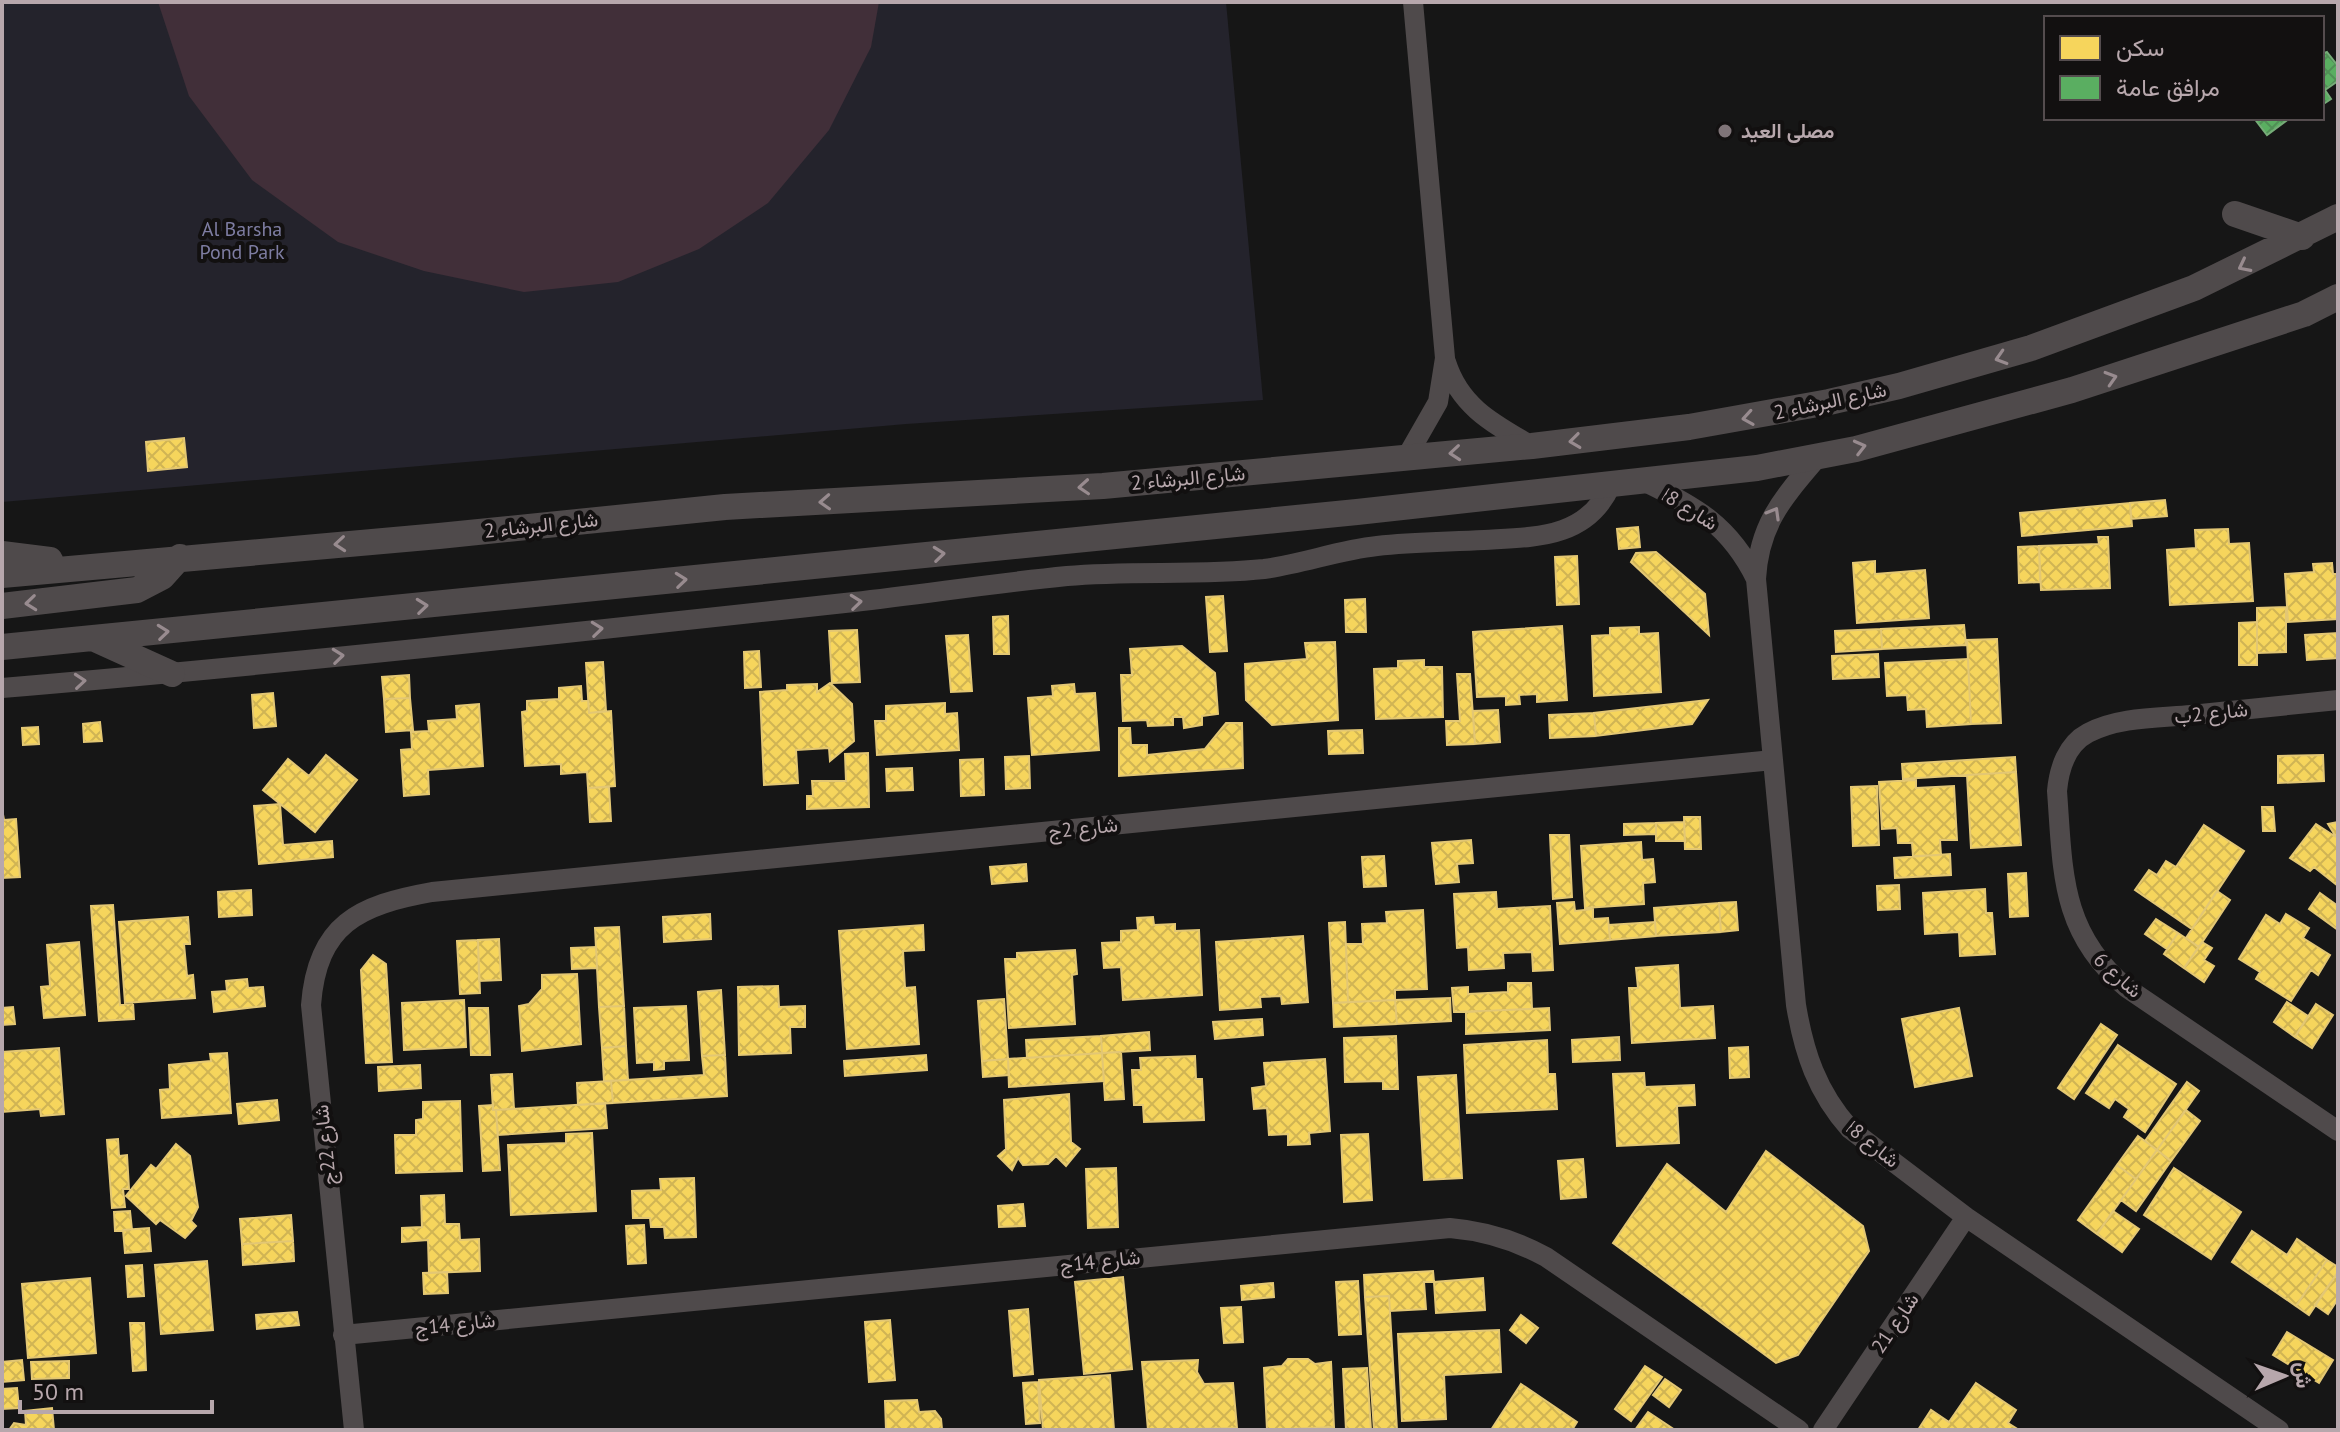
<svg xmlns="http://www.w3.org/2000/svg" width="2340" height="1432" font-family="'PT Sans',Vazirmatn,sans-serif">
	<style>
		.green { fill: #24232c }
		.water { fill: #412f39 }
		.homes { fill: url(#homes-cross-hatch); stroke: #e3c774; stroke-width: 2 }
		.public { fill: url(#public-cross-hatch); stroke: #76ac78; stroke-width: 2 }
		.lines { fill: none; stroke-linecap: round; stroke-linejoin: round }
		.minor { stroke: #4f4a4b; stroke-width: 20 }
		.tertiary { stroke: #4f4a4b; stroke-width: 26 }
		.oneway { stroke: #988b8f }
		.poi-dot { fill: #7f7478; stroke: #121010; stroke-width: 3 }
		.labels { text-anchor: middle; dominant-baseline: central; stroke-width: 8; stroke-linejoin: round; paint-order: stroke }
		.poi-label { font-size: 20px; font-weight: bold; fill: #b7a7ac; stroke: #121010; text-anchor: start }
		.park-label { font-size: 20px; fill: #7e7da2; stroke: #121010 }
		.street-label { font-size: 20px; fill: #b7a7ac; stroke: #121010 }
	</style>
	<defs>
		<pattern id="homes-cross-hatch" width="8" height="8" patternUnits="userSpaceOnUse" patternTransform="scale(2)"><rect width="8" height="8" fill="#f6d55c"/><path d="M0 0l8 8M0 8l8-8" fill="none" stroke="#d0b454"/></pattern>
		<pattern id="public-cross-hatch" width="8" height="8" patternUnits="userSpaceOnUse" patternTransform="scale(2)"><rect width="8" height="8" fill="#5aae61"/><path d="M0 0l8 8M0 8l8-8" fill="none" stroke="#518f56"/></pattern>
	</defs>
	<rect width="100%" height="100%" fill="#161616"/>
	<path class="green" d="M2,2H1226L1263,400L906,424L2,502Z"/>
	<path class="water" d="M158,2H879L871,47L829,130L768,203L699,249L618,282L524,292L424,271L338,242L252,180L189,96Z"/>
	<path class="homes" d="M184,438L187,467L148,471L146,442Z
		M2165,500L2167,516L2131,519L2130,503Z
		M2130,503L2132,526L2022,536L2020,513Z
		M1638,527L1640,547L1619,549L1617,529Z
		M2228,529L2229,544L2249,543L2253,601L2170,605L2167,550L2196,548L2195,530Z
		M2098,537H2108L2110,588L2041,590L2039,546L2099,544Z
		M2039,546L2040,582L2019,583L2018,547Z
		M1656,552L1705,594L1709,635L1631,562L1636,553Z
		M1577,556L1579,604L1557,605L1555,557Z
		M1875,561V574L1925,570L1929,618L1857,623L1853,563Z
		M2332,563L2333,574H2338V619L2288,622L2285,574L2314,572L2313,564Z
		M1223,596L1227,651L1210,652L1206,597Z
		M1365,599L1366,632H1346L1345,600Z
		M2286,607V652L2257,653V608Z
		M1008,616L1009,654H994L993,617Z
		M2257,622V665H2239V623Z
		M1964,625L1966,645L1882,649L1881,629Z
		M1562,626L1567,700L1537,702V694L1519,695L1520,704L1506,705V696L1477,697L1473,632Z
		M1639,627V634L1658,633L1661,692L1594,696L1592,636L1610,635V628Z
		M1881,629L1882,649L1836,652L1835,631Z
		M857,630L860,682L832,683L829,631Z
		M2338,633V658L2307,660L2305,635Z
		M968,635L972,691L951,692L946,636Z
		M1997,639L2001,723L1971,724L1967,640Z
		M1335,642L1338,720L1272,725L1246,700L1245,664L1307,659L1305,643Z
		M1182,646L1215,673L1218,714L1202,716V725L1184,728L1183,717H1173V725L1148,726L1147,720L1123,721L1121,675H1132L1130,649Z
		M759,651L761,687L745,688L744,652Z
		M1878,654L1879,677L1833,679L1832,656Z
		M1968,659L1971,724L1927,727L1926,709L1908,710L1907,695L1887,696L1885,663Z
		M1424,660V667H1442L1443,717L1376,719L1374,669L1398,668V661Z
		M603,662L606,711L589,713L586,663Z
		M1457,674H1470L1475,744L1447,745L1446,721H1460Z
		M409,675L410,698L384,699L382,677Z
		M830,683L852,704L854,741L830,761L829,748L796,750L798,783L764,785L760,692L787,690V685L817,684V692Z
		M1074,684L1075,694L1095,693L1099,750L1032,755L1028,698L1053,696L1052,686Z
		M581,686L582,701L588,700L589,713L611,711L615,786L588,788L587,772L561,774V764L525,766L522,712L527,711V701L559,699V688Z
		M273,693L276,726L254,728L252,695Z
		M410,698L413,730L386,732L384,699Z
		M1708,700L1692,724L1596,736L1594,713Z
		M945,703V714L957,713L959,750L877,755L875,721H886V706Z
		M479,704L483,766L428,770L429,794L404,796L401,750L412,749L411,732L429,731L428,721L457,719L456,706Z
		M1498,710L1500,742L1475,744L1473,711Z
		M1594,713L1596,736L1550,738L1549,715Z
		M100,722L102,741L84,742L83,724Z
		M1226,723H1242L1243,768L1119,776V728H1130L1131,745H1147V755L1205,749Z
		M38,727L39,744L23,745L22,728Z
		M1362,730L1363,753L1329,754L1328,731Z
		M868,753L869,807L807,809V796H813L812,781H846L845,754Z
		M326,755L357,780L315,832L263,790L288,759L309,776Z
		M2323,755L2324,781L2278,783V756Z
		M1029,756L1030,788L1006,789L1005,757Z
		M2015,757L2016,772L1903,779L1902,764Z
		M983,759L984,795L961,796L960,760Z
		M912,768L913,790L887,791L886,769Z
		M2016,772L2021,845L1971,848L1967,775Z
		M1916,780V788L1954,786L1957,840H1940L1941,855L1913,856L1912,843H1898L1897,828L1882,829L1879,782Z
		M1877,786L1879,845L1853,846L1851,787Z
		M609,787L611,821L590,822L588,788Z
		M280,804L283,845L332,841L333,857L259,864L254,806Z
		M2262,807H2273L2275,831H2263Z
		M2,809L4,820L16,819L20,877L2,878Z
		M1684,817H1700L1701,849H1685Z
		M1684,822L1685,841H1656V823Z
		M2338,822V886L2314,867L2310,871L2290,858L2316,824L2336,837L2328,824Z
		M1656,823V834L1624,835V824Z
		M2204,825L2244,851L2192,929L2135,890L2149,870L2157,875L2166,861L2176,867Z
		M1550,835H1569L1572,897L1553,899Z
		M1471,840L1473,863L1457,864L1459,882L1436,884L1432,843Z
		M1641,842L1642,860L1653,859L1655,882L1643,883L1644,904L1585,908L1581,846Z
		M1950,854L1951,875L1895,878L1894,858Z
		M1384,856L1386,886L1364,887L1362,857Z
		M1026,864L1027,881L992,884L990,867Z
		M2026,873L2028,916L2010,917L2008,874Z
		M1899,885L1900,909L1878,910L1877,886Z
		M1985,889L1986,913H1992L1995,954L1960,956L1959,932L1925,934L1923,893Z
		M251,890L252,915L219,917L218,892Z
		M2217,891L2230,900L2199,947L2186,938Z
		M1496,892L1497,909L1550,906L1553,970L1533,971L1532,952L1503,953L1504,968L1469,970L1468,947L1457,948L1454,894Z
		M2320,893L2338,906V930L2309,909Z
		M1574,902L1575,911L1593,909V919L1608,918L1610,940L1560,944L1557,903Z
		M1736,902L1738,930L1721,932L1719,903Z
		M1719,903L1721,932L1656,936L1654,908Z
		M113,905L120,1005L133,1003L134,1019L99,1021L91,906Z
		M1423,910L1427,989L1395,990V1000L1348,1002L1346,944H1363L1362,924L1387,923L1386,912Z
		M710,914L711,939L664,942L663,917Z
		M2286,914L2309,928L2303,938L2330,955L2318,975L2311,970L2291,1001L2256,979L2260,972L2239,959L2266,915L2280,924Z
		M188,917L190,944H184L187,976L193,975L195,998L125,1003L119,922Z
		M1153,917L1154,925L1175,924V931L1199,930L1202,995L1123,1000L1121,967L1104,968L1102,943L1121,942V931L1138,930L1137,918Z
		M2156,919L2178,933L2167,949L2145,934Z
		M1345,922L1348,1002L1333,1003L1329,923Z
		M1655,922L1656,936L1610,940L1609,925Z
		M923,925L924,950L903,951L905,988L915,987L919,1044L847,1049L839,931Z
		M619,927L624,1006L599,1007L595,928Z
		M2178,933L2199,947L2184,968L2164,954Z
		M1303,936L1308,1002L1282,1004L1281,996L1260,997L1261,1007L1220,1010L1216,942Z
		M499,939L501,980L479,981L478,940Z
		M478,940L480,993L460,994L457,941Z
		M79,942L85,1015L44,1018L41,987L50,986L47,945Z
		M2202,942L2212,948L2204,960L2214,966L2204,982L2184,968Z
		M596,947L597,968L572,969L571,948Z
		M1075,950L1077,974L1072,975L1075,1024L1009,1028L1005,959H1017V953Z
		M373,955L386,964L392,1062L366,1063L361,970Z
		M1678,965L1680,1008L1713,1006L1715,1038L1632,1043L1629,988H1638L1636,968Z
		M577,974L581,1044L522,1051L519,1006L529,1004L542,989V975Z
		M247,979L248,988L263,987L265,1006L214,1012L212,992L227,991L226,981Z
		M1508,983H1531L1532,1009L1454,1012L1452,988L1468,987V994L1508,992Z
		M778,986L779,1007L805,1006V1027H790L791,1053L739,1055L738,987Z
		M721,990L725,1055L702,1056L698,992Z
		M1450,998L1451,1021L1397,1024L1395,1000Z
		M1004,999L1008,1059L982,1061L978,1001Z
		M464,1000L466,1047L404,1050L402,1003Z
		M1395,1000L1397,1024L1334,1027L1333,1003Z
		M2287,1002L2308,1016L2295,1037L2274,1022Z
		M2316,1004L2333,1015L2312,1048L2295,1037Z
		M624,1006L626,1046L602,1048L599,1007Z
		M686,1006L689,1060L664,1061V1069L654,1070V1062L637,1063L634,1008Z
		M13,1007L15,1024L2,1025V1008Z
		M469,1008H488L490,1055H471Z
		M1549,1008L1550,1030L1466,1034V1012Z
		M1959,1008L1972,1076L1915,1087L1902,1019Z
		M1262,1019L1263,1035L1215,1039L1213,1022Z
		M2101,1024L2117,1035L2074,1099L2058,1088Z
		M1149,1032L1150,1050L1102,1053L1101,1036Z
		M1101,1036L1102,1053L1027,1058L1026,1040Z
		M1396,1036L1398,1089H1383V1081L1345,1082L1344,1038Z
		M1619,1037L1620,1060L1573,1062L1572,1040Z
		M1547,1040L1548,1074H1555L1557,1109L1467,1113L1464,1045Z
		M2118,1045L2176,1084L2145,1132L2124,1117L2129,1109L2115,1099L2109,1108L2086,1093Z
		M626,1046L628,1080L604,1081L602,1048Z
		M1748,1047L1749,1077L1730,1078L1729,1048Z
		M59,1048L64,1114L41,1116L40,1109L2,1112V1052Z
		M1121,1052L1124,1099L1105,1100L1102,1053Z
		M227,1053L231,1113L162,1118L160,1090L170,1089L169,1065L211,1061L210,1054Z
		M1102,1053L1104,1081L1009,1087L1008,1059Z
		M725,1055L727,1096L613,1103L611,1081L704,1075L702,1056Z
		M926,1055L927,1070L845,1076L844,1061Z
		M1195,1056L1196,1079H1202L1204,1120L1144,1122L1143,1105H1134L1132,1070H1141L1140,1058Z
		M1008,1059L1009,1075L983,1077L982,1061Z
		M1325,1059L1330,1131L1309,1133L1310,1144L1288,1145V1134L1269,1135L1267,1108L1254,1109L1252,1088L1266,1086L1264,1063Z
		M420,1065L421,1088L379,1091L378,1067Z
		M1644,1073L1645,1087L1694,1085L1695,1105L1677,1106L1679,1143L1617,1146L1613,1074Z
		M512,1074L514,1109L493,1110L491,1075Z
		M1456,1075L1462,1178L1424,1180L1418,1077Z
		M611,1081L613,1103L578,1105L577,1083Z
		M2187,1082L2199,1091L2157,1150L2145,1141Z
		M1069,1094L1071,1142L1080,1149L1066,1166L1056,1156L1048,1164L1023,1165L1018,1158L1012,1170L998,1156L1006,1149L1004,1100Z
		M277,1100L279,1120L239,1124L237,1104Z
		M460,1101L462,1171L396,1173L395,1135H416V1120L423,1119V1102Z
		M605,1103L607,1128L498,1135L496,1110Z
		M493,1105V1110H496L500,1170L483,1171L479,1106Z
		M2186,1110L2200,1121L2171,1161L2157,1150Z
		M592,1133L596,1211L511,1215L508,1145L566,1143V1134Z
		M1368,1134L1372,1200L1344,1202L1341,1135Z
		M2138,1136L2157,1150L2136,1179L2117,1165Z
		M118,1139L119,1156L127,1155L129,1189H123L125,1207L112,1208L107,1140Z
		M176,1144L190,1156L198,1207L191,1221L196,1226L185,1238L160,1220L156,1224L126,1196L151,1165L156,1169Z
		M2157,1150L2171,1161L2136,1211L2121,1200Z
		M1766,1151L1863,1226L1869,1251L1798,1355L1776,1363L1613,1243L1667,1164L1726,1212Z
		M1583,1159L1586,1197L1561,1199L1558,1161Z
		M2117,1165L2136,1179L2097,1234L2078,1220Z
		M1116,1168L1118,1227L1088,1228L1086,1169Z
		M2174,1168L2241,1212L2211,1259L2144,1215Z
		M694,1178L696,1237L665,1238L664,1227H651L650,1218H633L632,1191L661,1190L660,1179Z
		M444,1195L445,1224H459L460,1240L479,1239L480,1271L429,1273L428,1240L402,1242V1228L422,1227L421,1196Z
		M1023,1204L1025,1226L999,1227L998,1206Z
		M130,1211L132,1230L115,1231L114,1212Z
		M2113,1211L2139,1229L2122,1252L2097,1234Z
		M291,1215L293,1241L242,1244L240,1219Z
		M644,1225L646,1263L628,1264L626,1226Z
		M149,1228L151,1251L125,1253L123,1230Z
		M2252,1231L2287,1255L2297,1239L2327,1260L2296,1306L2232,1262Z
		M293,1241L294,1261L243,1265L242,1244Z
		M2327,1260L2338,1267V1272L2309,1315L2296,1306Z
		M207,1261L213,1330L161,1334L155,1265Z
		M142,1265L144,1296L128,1297L126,1266Z
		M1433,1271L1434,1282H1424L1426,1309L1390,1311L1389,1296L1365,1297L1364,1275Z
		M447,1272L448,1293L424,1294L423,1273Z
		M2338,1272V1299L2328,1314L2315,1305Z
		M1123,1277L1132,1369L1084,1374L1075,1282Z
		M90,1278L96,1353L28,1358L22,1284Z
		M1483,1278L1485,1310L1436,1313L1434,1282Z
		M1358,1281L1361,1334L1339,1335L1336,1282Z
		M1273,1283L1274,1297L1242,1300L1241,1286Z
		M1389,1296L1397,1430H1374L1365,1297Z
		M1241,1307L1243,1342L1224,1343L1221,1308Z
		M1028,1309L1033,1374L1014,1376L1009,1311Z
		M297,1312L299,1325L257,1329L256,1315Z
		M1521,1315L1538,1328L1526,1343L1510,1330Z
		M890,1320L895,1380L869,1382L865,1322Z
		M130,1323H144L146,1370L133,1371Z
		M1499,1330L1501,1372L1444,1375L1446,1419L1402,1421L1398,1334Z
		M2287,1332L2333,1360L2319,1383L2273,1355Z
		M1288,1359H1308L1315,1364L1331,1362L1334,1427L1267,1430L1264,1368L1282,1366Z
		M22,1360L24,1380L2,1382V1362Z
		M1198,1360L1197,1372L1204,1384L1233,1383L1237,1428L1148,1430L1142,1362Z
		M69,1361V1378L32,1379L31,1362Z
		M1645,1366L1662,1377L1631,1421L1615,1409Z
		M1367,1368L1371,1430H1346L1343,1369Z
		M1110,1375L1114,1430H1043L1039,1380Z
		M1665,1379L1681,1390L1669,1407L1653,1395Z
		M1038,1382L1040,1423L1026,1424L1023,1383Z
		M1976,1383L2016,1410L2008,1423L2019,1430H1918L1931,1410L1949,1422Z
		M1521,1384L1577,1422L1572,1430H1491Z
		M17,1388L19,1408L2,1409V1389Z
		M917,1400L919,1412L935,1411L941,1419L942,1429L954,1430H886L885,1401Z
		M52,1408L54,1430H9L14,1423L26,1425L25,1411Z
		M1648,1412L1675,1430H1635Z"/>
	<path class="public" d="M2327,52L2338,66V81L2325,90L2331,99L2322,105V54Z
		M2254,118H2290L2267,135Z"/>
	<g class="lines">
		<path class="minor" d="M1446,362C1460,407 1494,424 1532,446
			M1406,458L1438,402L1445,358L1413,2
			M1817,458C1783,498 1759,524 1756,579L1796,1005C1804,1053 1817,1092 1850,1129L1966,1217L2279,1430
			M1645,482C1697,507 1730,526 1756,579
			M2,688C286,664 570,633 854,602C925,594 996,583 1067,576C1132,570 1198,576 1264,569C1302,564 1339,550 1377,546C1412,542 1448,542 1484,540C1534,537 1587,539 1611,485
			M2338,700C2289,705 2240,710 2191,715C2157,718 2118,717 2088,733C2067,744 2059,769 2057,791C2063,871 2060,933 2127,988L2338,1131
			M343,1335L1450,1228C1485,1231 1515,1240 1546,1257L1799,1430
			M354,1430L311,1005C317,924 359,905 432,892L1773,760
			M1823,1430L1966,1217"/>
		<path class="tertiary" d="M2235,214L2302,237
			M2,554L50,560
			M2,575L439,536L725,507L1103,486L1532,446L1689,427L1829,402L1899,386L2031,348L2194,288L2338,217
			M2,606L137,590L162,577L180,557
			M97,640L172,674
			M2,647L1357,512L1757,468L1856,449L2072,390L2304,314L2338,297"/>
	</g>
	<defs><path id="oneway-chevron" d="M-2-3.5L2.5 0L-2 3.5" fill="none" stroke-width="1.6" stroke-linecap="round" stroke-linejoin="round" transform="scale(2)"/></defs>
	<g class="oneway">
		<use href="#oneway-chevron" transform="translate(2244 266) rotate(153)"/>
		<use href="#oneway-chevron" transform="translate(2001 358) rotate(163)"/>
		<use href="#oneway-chevron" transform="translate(2111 378) rotate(-17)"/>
		<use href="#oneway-chevron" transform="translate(1748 418) rotate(171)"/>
		<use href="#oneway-chevron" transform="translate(1575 441) rotate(173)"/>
		<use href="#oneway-chevron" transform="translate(1860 447) rotate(-14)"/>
		<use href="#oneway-chevron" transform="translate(1455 453) rotate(175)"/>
		<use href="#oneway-chevron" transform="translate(1084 487) rotate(176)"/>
		<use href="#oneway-chevron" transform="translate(825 502) rotate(177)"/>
		<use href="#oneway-chevron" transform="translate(1774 513) rotate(-60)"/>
		<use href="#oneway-chevron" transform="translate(340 544) rotate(175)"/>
		<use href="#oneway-chevron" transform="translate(939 554) rotate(-6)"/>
		<use href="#oneway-chevron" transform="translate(681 580) rotate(-6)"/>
		<use href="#oneway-chevron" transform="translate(856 602) rotate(-6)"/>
		<use href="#oneway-chevron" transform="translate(31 603) rotate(174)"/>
		<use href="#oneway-chevron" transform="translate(422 606) rotate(-6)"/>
		<use href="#oneway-chevron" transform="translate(597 629) rotate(-6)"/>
		<use href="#oneway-chevron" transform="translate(163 632) rotate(-6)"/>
		<use href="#oneway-chevron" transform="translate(338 656) rotate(-6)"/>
		<use href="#oneway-chevron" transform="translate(80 681) rotate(-5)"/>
	</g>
	<circle class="poi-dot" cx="1725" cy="131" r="8"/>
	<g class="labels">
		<g class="poi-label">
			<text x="1741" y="131">مصلى العيد</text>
		</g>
		<g class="park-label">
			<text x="242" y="229">Al Barsha<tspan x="242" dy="23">Pond Park</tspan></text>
		</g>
		<g class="street-label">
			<text transform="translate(1830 401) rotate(-12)">شارع البرشاء 2</text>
			<text transform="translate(1188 478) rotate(-5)">شارع البرشاء 2</text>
			<text transform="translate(1690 509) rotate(32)">شارع 8ا</text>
			<text transform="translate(541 525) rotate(-6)">شارع البرشاء 2</text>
			<text transform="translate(2211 713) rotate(-6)">شارع 2ب</text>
			<text transform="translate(1083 828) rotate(-6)">شارع 2ج</text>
			<text transform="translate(2118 975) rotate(42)">شارع 6</text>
			<text transform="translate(1873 1144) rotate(39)">شارع 8ا</text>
			<text transform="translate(325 1145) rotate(-96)">شارع 22ج</text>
			<text transform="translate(1100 1261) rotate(-6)">شارع 14ج</text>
			<text transform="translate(1895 1323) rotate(-56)">شارع 21</text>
			<text transform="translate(455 1324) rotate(-6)">شارع 14ج</text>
		</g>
	</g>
	<rect width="2340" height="1432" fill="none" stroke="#b7a7ac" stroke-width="8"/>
	<rect x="2044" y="16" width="280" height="104" fill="#121010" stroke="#544c4e" stroke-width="2"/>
	<rect x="2060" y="36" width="40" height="24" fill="#f6d55c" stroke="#544c4e" stroke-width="2"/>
	<text x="2116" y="56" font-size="24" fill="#b7a7ac">سكن</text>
	<rect x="2060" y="76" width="40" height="24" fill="#5aae61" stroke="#544c4e" stroke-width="2"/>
	<text x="2116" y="96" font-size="24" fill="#b7a7ac">مرافق عامة</text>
	<g transform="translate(2284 1376) rotate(88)" stroke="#121010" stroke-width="6" paint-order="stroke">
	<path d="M0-6L14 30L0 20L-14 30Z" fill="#b7a7ac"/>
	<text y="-12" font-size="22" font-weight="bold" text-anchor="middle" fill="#b7a7ac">ش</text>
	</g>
	<path d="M20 1400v12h192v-12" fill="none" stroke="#b7a7ac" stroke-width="4"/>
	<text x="32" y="1400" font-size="24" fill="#b7a7ac" stroke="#121010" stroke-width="6" paint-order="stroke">50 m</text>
</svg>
